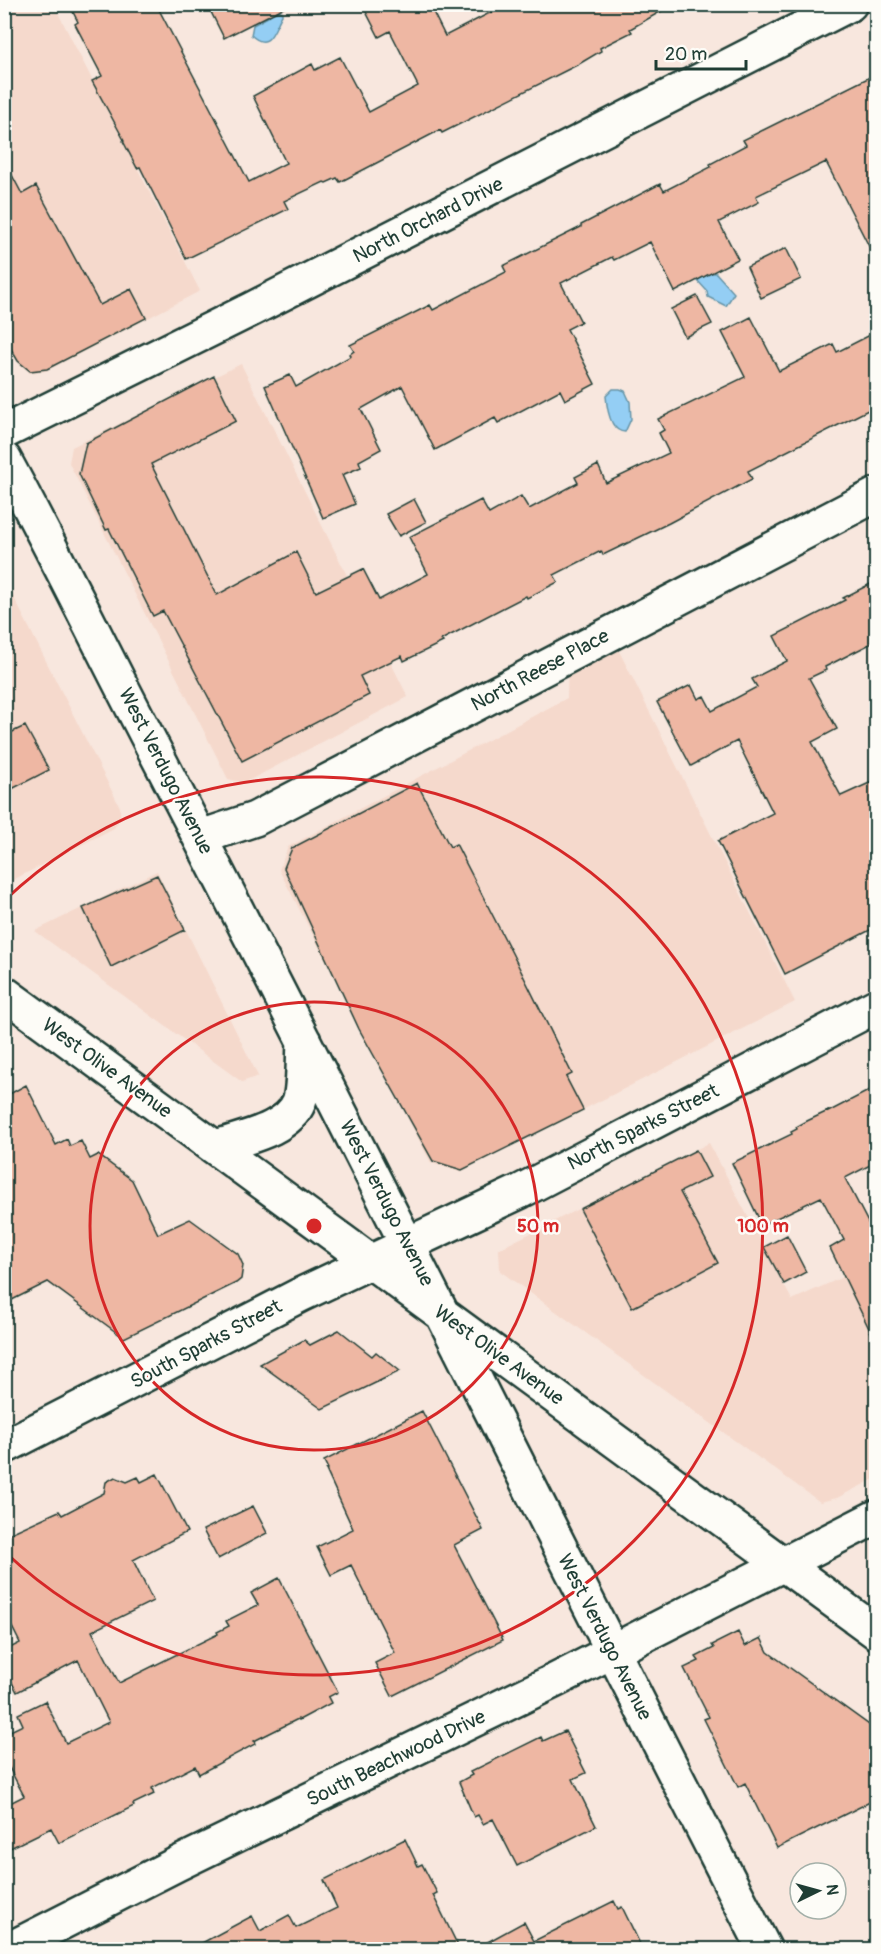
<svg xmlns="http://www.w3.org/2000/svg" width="881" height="1954" font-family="Pangolin,sans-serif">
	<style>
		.built { fill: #f5d9cc }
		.water { fill: #94cef4; stroke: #6594a7; stroke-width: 1.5 }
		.building { fill: #eeb7a3; stroke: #1f3d34; stroke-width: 1.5 }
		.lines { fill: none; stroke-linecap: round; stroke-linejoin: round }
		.minor-casing { stroke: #1f3d34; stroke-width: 38 }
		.major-casing { stroke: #1f3d34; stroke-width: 38 }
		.minor { stroke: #fdfcf7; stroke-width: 33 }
		.major { stroke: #fdfcf7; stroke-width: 33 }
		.ring { fill: none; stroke: #d62828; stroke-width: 3 }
		.labels { text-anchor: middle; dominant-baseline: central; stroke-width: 5; stroke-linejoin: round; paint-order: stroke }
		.street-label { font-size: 20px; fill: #1f3d34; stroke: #fdfcf7 }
		.centre { fill: #d62828; stroke: #fdfcf7; stroke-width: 3 }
		.ring-label { font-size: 18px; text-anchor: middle; font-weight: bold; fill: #d62828; stroke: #fdfcf7; stroke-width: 5; stroke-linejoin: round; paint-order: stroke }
	</style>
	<rect width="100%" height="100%" fill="#f8e7de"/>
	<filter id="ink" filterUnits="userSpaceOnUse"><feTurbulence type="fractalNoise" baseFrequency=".0167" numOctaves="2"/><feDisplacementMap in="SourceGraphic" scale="12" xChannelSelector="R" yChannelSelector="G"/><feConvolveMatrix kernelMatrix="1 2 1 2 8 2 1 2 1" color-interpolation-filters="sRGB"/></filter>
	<g filter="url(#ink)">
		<path class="built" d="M4,5H54L200,291L46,371L30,373L18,362L5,338Z
			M241,364L408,697L244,783L228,779L69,463L72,447Z
			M4,578L120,807V819L114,828L5,884Z
			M610,633L795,1002L460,1172L431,1163L279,870L288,847L567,698L568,655Z
			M157,871L258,1076L242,1082L35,931Z
			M709,1143L792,1300L876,1262V1478L837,1498L820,1502L500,1271L499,1249Z"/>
		<path class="water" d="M278,10L282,12V15C274,28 270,53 251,35L253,25L268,17L271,12Z
			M701,273H716L734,293L726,306L708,297L707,291L697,280Z
			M613,389H620L625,391L630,402L631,419L625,432C610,432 607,408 606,396Z"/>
		<path class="building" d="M69,4H156L249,182L286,163L253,96L312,64L315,70L340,57L369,112L418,86L390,31L379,37L362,4H429L445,36L507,4H674L630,29L632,32L600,48L601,51L579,64L442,133L440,130L340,182L337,178L326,183L324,182L284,201L288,209L186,259L140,167L137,168L123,141L124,140L92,81L102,76L75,24L78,22Z
			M225,4H291L224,38L211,12Z
			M876,74V260L826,162L756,196L759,202L719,222L738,259L675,292L650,242L614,260L612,257L561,283L581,322L567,329L595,384L565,400L560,390L498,423L495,418L435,450L402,386L361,409L381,449L359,461L361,467L342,475L355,504L323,518L265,386L290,375L296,387L351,356L350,354L354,351L350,345L430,305L433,310L506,272L503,266L581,227V225L660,184L664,191L711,167L710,164L746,145L743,140Z
			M4,160L22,194L36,186L100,305L131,289L146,318L47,369L30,371L18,361L4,337Z
			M786,248L801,279L761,298L747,267Z
			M697,296L712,324L685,337L671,309Z
			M751,317L779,371L833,344L837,352L876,332V406L748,471L752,479L669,523L603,555L601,551L554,575L558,582L527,598L526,596L441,640L443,642L404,661L402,656L360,676L369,695L242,761L163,611L153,616L109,529L106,530L79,474L86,443L214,376L236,421L151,464L217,595L296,552L316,592L363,569L379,600L428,574L409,537L481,500L489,514L521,496L529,509L578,483L575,477L598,465L606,483L669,453L659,433L664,430L658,419L745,377L722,332Z
			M414,499L426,522L399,536L386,514Z
			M876,581V641L825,667L826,670L809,678L837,729L812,742L841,796L876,780V927L785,974L718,841L773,813L737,741L691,766L657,702L691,685L698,699L704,696L712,711L757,687L752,679L787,661L774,636L845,600L843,598Z
			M25,726L49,770L4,793V736Z
			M417,783L450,847L456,844L512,953L572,1074L566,1077L583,1110L462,1170L433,1161L359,1029L284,868L292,848Z
			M157,875L185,930L111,967L83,908Z
			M26,1085L56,1145L67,1139L70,1146L81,1141L90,1159L98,1155L132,1180L158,1234L190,1219L238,1254L243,1265L241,1279L236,1283L124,1338L48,1282L4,1304V1097Z
			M876,1087V1162L845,1178L876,1238V1343L830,1248L844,1240L821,1197L762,1225L732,1163L792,1134L791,1132L797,1129L796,1127L807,1121L828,1111V1112Z
			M696,1150L710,1177L680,1192L718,1263L632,1308L580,1209Z
			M787,1235L806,1272L784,1284L764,1247Z
			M339,1330L372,1356L376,1352L400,1371L322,1409L260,1364L304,1340L310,1345Z
			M422,1411L483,1530L454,1545L503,1640L392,1696L375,1663L395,1653L351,1565L331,1575L317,1547L353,1529L326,1470L328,1469L324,1461Z
			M157,1474L187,1532L133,1560L153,1601L92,1631L119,1683L218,1634L217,1632L229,1626L226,1621L258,1605L251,1593L279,1578L338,1692L328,1697L331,1703L299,1720L298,1719L254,1741L255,1744L199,1774L195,1766L152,1788L154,1794L133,1804L134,1806L59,1843L51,1828L4,1851V1806L24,1796L4,1758V1734L23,1725L18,1714L45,1701L66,1743L109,1722L78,1660L17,1692L4,1667V1651L20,1643L4,1611V1536L59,1511L62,1515L104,1493L106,1482L115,1477L127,1482L138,1477L141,1482Z
			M253,1506L267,1533L218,1559L203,1530Z
			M738,1632L745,1646L761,1638L768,1652L876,1730V1799L777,1848L745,1783L738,1787L704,1719L709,1717L684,1668L699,1661L696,1657L714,1648L712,1645Z
			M565,1731L586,1773L573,1779L596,1826L517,1866L493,1819L483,1824L478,1815L474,1817L459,1782L472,1775L470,1772L541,1737L543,1741Z
			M405,1839L418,1866L422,1864L437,1893L433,1895L460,1950H189L252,1916L260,1931L289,1915L296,1928L337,1908L324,1880Z
			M614,1901L618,1909L622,1907L643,1950H473L524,1922L534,1941Z"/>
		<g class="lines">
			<defs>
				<path id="minor" d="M4,432L252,309L850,4
					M201,837L255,819L876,495
					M4,1447L300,1295L521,1191L876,1006
					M8,1950L177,1864L556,1680L876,1517"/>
				<path id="major" d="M4,459C54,551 99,644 147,736C357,1139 557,1546 765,1950
					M4,993L876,1632
					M216,1147C242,1138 288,1130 299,1102C304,1089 303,1056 304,1041"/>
			</defs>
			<use href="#minor" class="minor-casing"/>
			<use href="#major" class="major-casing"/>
			<use href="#minor" class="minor"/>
			<use href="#major" class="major"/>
		</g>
	</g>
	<g class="ring">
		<circle cx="314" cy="1226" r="224"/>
		<path d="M5 900A449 449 0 1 1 5 1552"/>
	</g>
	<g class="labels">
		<g class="street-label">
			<text transform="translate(428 220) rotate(-27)">North Orchard Drive</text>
			<text transform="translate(540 670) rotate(-28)">North Reese Place</text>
			<text transform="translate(166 771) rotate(63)">West Verdugo Avenue</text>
			<text transform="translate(107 1068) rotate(36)">West Olive Avenue</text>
			<text transform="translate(643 1127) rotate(-27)">North Sparks Street</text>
			<text transform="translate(387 1203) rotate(63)">West Verdugo Avenue</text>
			<text transform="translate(206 1344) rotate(-28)">South Sparks Street</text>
			<text transform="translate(499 1355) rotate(36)">West Olive Avenue</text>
			<text transform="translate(605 1637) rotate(63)">West Verdugo Avenue</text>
			<text transform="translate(396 1758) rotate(-26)">South Beachwood Drive</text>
		</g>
	</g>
	<circle cx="314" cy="1226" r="9" class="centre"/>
	<g class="ring-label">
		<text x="538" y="1232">50 m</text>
		<text x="763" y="1232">100 m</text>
	</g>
	<rect width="881" height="1954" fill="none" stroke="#fdfcf7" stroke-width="24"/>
	<rect x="12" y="12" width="857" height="1930" fill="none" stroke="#1f3d34" stroke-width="2" filter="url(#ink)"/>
	<g transform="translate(818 1891) rotate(85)"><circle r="28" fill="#fdfcf7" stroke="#a4b0a9" stroke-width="1.5"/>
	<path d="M0-4.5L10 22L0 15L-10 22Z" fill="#1f3d34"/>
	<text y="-9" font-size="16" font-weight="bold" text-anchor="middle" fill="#1f3d34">N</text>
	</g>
	<path d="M656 60v9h90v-9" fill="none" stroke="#1f3d34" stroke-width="3"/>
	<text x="665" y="60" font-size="18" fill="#1f3d34" stroke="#fdfcf7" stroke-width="4.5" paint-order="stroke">20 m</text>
</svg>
